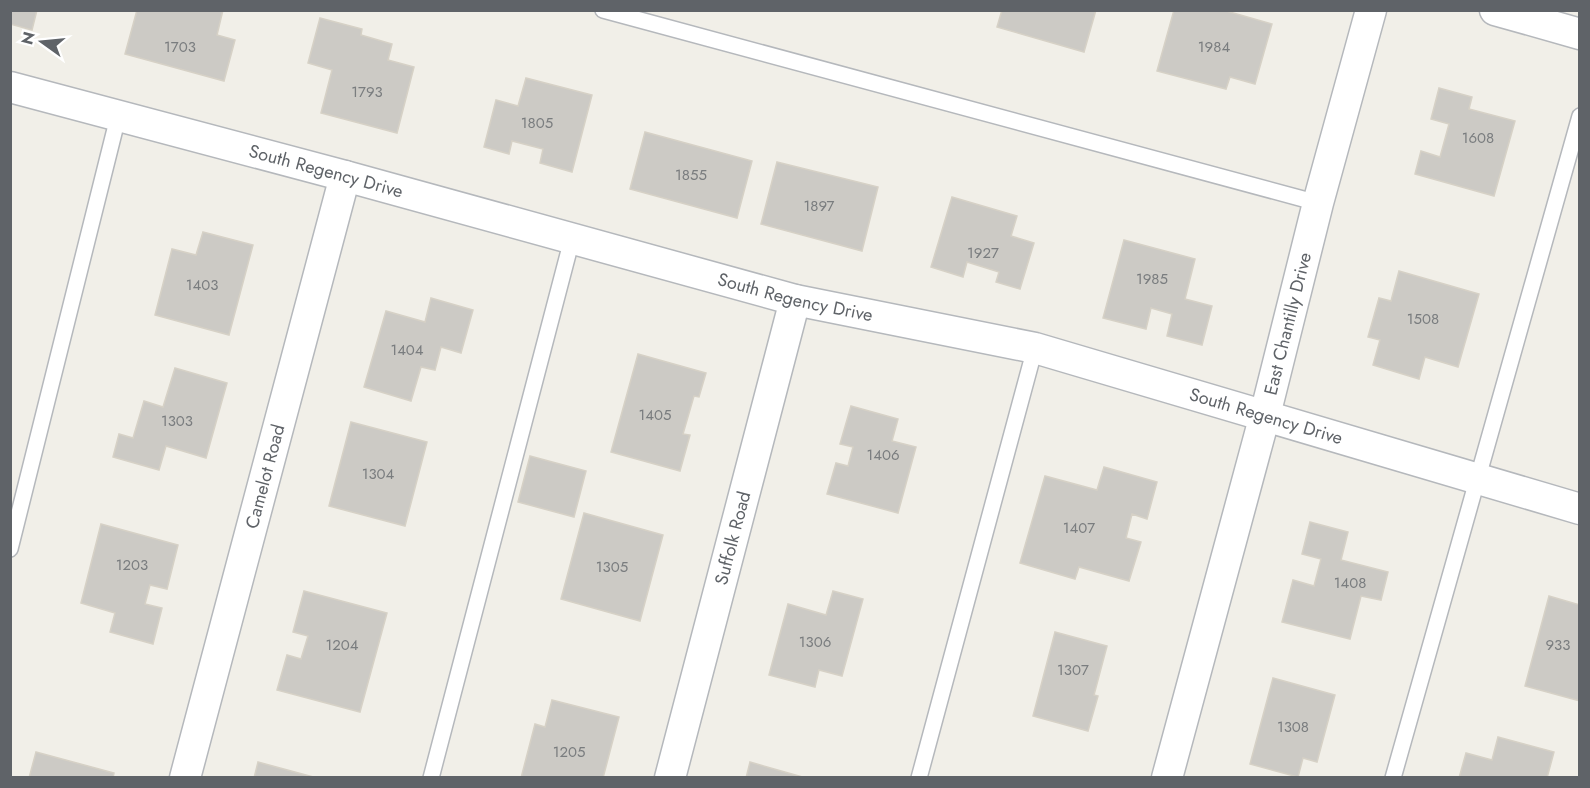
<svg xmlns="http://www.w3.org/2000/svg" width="1590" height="788" font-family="Jost,sans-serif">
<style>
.building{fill:#cccac5;stroke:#d6d1c6;stroke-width:1.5}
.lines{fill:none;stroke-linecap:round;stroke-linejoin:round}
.service-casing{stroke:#b5b8bc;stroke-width:18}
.minor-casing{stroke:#b5b8bc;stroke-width:33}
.service{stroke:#fff;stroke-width:15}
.minor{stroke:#fff;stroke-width:30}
.labels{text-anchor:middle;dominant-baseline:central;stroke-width:4.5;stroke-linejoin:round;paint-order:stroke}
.number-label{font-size:15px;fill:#7a7d7f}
.street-label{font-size:18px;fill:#5f6368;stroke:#fff}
</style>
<rect width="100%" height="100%" fill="#f1efe8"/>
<path class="building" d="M10,10H37L32,30L10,24Z
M137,10H223L217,35L235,40L224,81L125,54Z
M1002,10H1096L1084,52L997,27Z
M1174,10H1223L1272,24L1255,84L1230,77L1226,89L1157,71Z
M320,18L362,29L361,35L392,44L388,60L414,67L397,133L321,113L332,70L308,63Z
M526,78L592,95L572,172L540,163L543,149L512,141L509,154L484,147L496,100L518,106Z
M1439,88L1472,97L1469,109L1515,121L1494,196L1415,174L1421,151L1440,157L1449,124L1431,119Z
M645,132L752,161L737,218L630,189Z
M777,162L878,187L862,251L761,224Z
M952,197L1017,216L1011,236L1034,243L1020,289L996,282L999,272L967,262L963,277L931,267Z
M203,232L253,245L229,335L155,315L172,249L196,255Z
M1124,240L1195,259L1185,299L1212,306L1202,345L1167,336L1172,314L1151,308L1146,329L1103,318Z
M1399,271L1479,294L1458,367L1425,357L1419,379L1373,365L1380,340L1368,337L1379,298L1391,301Z
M431,298L473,310L461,353L441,347L435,370L421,367L411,401L364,387L386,311L425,322Z
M638,354L706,373L699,397L694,396L683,434L690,435L680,471L611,452Z
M175,368L227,383L206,458L166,446L159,470L113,457L119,434L133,438L144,401L163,407Z
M851,406L898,419L892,441L916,447L898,513L827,494L836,463L848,466L853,447L840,444Z
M351,422L427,442L405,526L329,506Z
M530,456L586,471L574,517L518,502Z
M1104,467L1157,482L1147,519L1132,514L1126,538L1141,542L1129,581L1079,567L1075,579L1020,563L1045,476L1097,490Z
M584,513L663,535L640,621L561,599Z
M1310,522L1348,532L1341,560L1388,572L1381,600L1361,596L1350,639L1282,622L1293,580L1314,586L1321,559L1302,554Z
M101,524L178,545L167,589L150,585L145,604L162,608L153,644L110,632L115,613L81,603Z
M304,591L387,613L360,712L277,690L287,655L301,659L308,636L293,632Z
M833,591L863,599L842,676L819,670L815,687L769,675L788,604L826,615Z
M1549,596L1580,605V701L1525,686Z
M1055,632L1107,646L1094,695L1098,696L1088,731L1033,716Z
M1273,678L1335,695L1317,762L1303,758L1298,777L1250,764Z
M552,700L619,717L603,778H521L535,724L545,727Z
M1498,737L1554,752L1547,778H1459L1466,753L1492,760Z
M36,752L114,773L113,778H29Z
M258,762L317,778H254Z
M750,762L806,778H746Z"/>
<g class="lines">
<g class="service-casing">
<path id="service" d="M603,10L1318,203
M10,549L118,117
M431,778L572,239
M919,778L1035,348
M1393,778L1580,116"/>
</g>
<g class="minor-casing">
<g id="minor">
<path d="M1495,10L1580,34"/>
<path id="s1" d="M10,87L345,176L795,300L1035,348L1580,509"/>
<path id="s2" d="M185,778L345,176"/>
<path id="s3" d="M670,778L795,300"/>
<path id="s4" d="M1167,778L1265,415L1318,203L1371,10"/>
</g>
</g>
<use href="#service" class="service"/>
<use href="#minor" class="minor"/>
</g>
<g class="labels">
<g class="number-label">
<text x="180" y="47">1703</text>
<text x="1214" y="47">1984</text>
<text x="367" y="92">1793</text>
<text x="537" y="123">1805</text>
<text x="1478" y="138">1608</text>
<text x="691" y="175">1855</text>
<text x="819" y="206">1897</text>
<text x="983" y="253">1927</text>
<text x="1152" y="279">1985</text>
<text x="202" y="285">1403</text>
<text x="1423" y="319">1508</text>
<text x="407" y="350">1404</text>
<text x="655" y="415">1405</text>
<text x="177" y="421">1303</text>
<text x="883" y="455">1406</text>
<text x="378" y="474">1304</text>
<text x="1079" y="528">1407</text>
<text x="132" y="565">1203</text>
<text x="612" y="567">1305</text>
<text x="1350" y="583">1408</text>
<text x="815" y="642">1306</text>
<text x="342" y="645">1204</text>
<text x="1558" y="645">933</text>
<text x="1073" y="670">1307</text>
<text x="1293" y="727">1308</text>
<text x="569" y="752">1205</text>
</g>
<g class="street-label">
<text stroke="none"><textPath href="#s1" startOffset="327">South Regency Drive</textPath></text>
<text stroke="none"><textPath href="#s1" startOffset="813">South Regency Drive</textPath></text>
<text stroke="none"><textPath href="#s4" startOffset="470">East Chantilly Drive</textPath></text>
<text stroke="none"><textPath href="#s1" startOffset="1299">South Regency Drive</textPath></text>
<text stroke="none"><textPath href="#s2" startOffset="312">Camelot Road</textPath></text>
<text stroke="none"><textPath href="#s3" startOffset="248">Suffolk Road</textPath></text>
</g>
</g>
<rect width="1590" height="788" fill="none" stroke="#5f6368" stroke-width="24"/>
<g transform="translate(42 42) rotate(285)" stroke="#ffffff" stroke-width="4.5" paint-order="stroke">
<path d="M0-4.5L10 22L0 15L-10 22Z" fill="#5f6368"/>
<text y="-9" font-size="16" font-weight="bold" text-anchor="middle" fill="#5f6368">N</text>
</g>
</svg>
